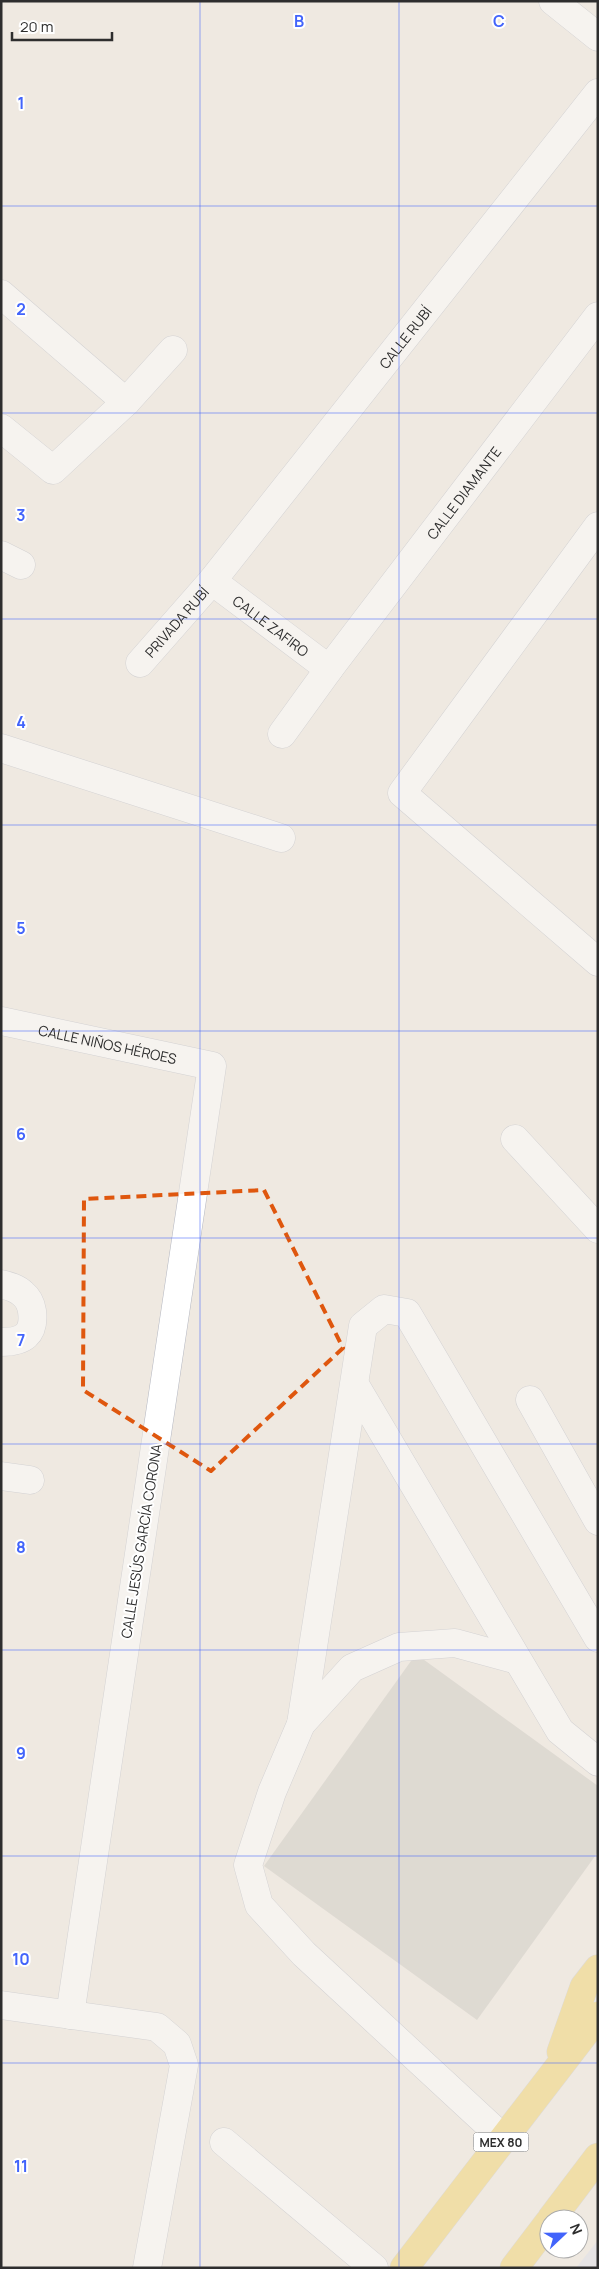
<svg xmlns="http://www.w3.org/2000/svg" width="599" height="2269" font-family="Manrope,sans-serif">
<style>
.airport{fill:#dcdee8}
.building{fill:#cbc7bf}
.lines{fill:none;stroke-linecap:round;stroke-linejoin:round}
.minor-casing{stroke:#b4b7c1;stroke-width:29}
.major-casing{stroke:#c9c9c9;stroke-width:29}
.minor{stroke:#fff;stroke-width:28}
.major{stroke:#f2d163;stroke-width:28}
.marked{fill:none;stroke:#df570e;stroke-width:4;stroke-dasharray:10 6;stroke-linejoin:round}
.grid{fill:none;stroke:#4264fb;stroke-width:1;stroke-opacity:0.55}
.labels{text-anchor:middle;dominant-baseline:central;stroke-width:4;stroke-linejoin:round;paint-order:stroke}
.shield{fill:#fff;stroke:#6d6d6d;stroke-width:1}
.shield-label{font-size:12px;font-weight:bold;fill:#2e2e2e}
.street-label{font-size:14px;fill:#2e2e2e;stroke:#fff}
.grid-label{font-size:16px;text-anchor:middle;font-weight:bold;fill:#4264fb;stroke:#fff;stroke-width:4;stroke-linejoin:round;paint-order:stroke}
</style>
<rect width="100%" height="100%" fill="#efe9e1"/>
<path class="airport" d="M598,2240V2268H576Z"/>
<path class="building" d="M416,1654L598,1786V1852L477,2020L264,1866Z"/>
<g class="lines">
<g class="minor-casing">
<g id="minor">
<path d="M553,1L598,37"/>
<path d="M1,294L126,402"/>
<path d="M1,428L53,470L126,402L173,350"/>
<path d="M598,526L402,793L598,962"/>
<path d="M1,555L21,565"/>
<path id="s1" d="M212,581L329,669"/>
<path id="s2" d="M140,663L212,581L598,93"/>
<path id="s3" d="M282,734L329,669L598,316"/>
<path d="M1,748L281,838"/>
<path id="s4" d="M1,1021L212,1066L70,2015"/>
<path d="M515,1139L598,1229"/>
<path d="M1,1284C9,1286 17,1288 23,1294C28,1298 31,1305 32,1311C35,1335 23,1342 1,1342"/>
<path d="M355,1385L560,1731L598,1762"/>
<path d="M530,1400L598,1521"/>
<path d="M1,1476L30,1480"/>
<path d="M301,1724L352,1668L399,1647L455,1643L517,1660"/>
<path d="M1,2005L157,2027L177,2044L184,2065L147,2268"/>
<path d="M504,2139L304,1954L259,1905L248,1865L272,1792L301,1724L363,1326L384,1309L407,1313L598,1638"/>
<path d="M224,2142L374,2268"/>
</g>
</g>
<g class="major-casing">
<path id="major" d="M561,2052L584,1987L598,1969
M551,2219L598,2157
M404,2268L598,2016
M514,2268L549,2222"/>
</g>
<use href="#minor" class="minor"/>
<use href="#major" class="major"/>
</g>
<path d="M0 0H599V2269H0ZM264,1190L343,1348L211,1471L83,1390L84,1199Z" fill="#efe9e1" fill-opacity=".55" fill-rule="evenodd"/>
<path class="marked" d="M264,1190L343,1348L211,1471L83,1390L84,1199Z"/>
<path class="grid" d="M200,1V2268M399,1V2268M1,206H598M1,413H598M1,619H598M1,825H598M1,1031H598M1,1238H598M1,1444H598M1,1650H598M1,1856H598M1,2063H598"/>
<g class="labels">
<rect class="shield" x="473.5" y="2132.5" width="55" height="19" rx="4"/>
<g class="shield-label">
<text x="501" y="2142">MEX 80</text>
</g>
<g class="street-label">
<text stroke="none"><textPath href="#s2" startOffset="420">CALLE RUBÍ</textPath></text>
<text stroke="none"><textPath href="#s3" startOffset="302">CALLE DIAMANTE</textPath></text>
<text stroke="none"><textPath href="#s2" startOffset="55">PRIVADA RUBÍ</textPath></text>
<text stroke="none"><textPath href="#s1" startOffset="74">CALLE ZAFIRO</textPath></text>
<text stroke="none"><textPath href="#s4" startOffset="109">CALLE NIÑOS HÉROES</textPath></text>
<text transform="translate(141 1541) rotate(-81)">CALLE JESÚS GARCÍA CORONA</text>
</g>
</g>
<g class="grid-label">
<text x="299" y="27">B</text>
<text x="499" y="27">C</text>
<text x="21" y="109">1</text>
<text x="21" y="315">2</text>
<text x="21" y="521">3</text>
<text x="21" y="728">4</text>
<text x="21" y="934">5</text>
<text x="21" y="1140">6</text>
<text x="21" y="1346">7</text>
<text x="21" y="1553">8</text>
<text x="21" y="1759">9</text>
<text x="21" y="1965">10</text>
<text x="21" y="2172">11</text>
</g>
<rect width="599" height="2269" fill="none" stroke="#2e2e2e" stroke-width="5"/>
<g transform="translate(564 2234) rotate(68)"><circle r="24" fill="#ffffff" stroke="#ababab"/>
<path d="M0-4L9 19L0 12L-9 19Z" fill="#4264fb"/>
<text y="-8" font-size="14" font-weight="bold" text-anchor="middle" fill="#2e2e2e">N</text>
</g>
<path d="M12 32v8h100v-8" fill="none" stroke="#2e2e2e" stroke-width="2.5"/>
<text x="20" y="32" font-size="15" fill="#2e2e2e" stroke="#ffffff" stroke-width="4" paint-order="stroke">20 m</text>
</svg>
